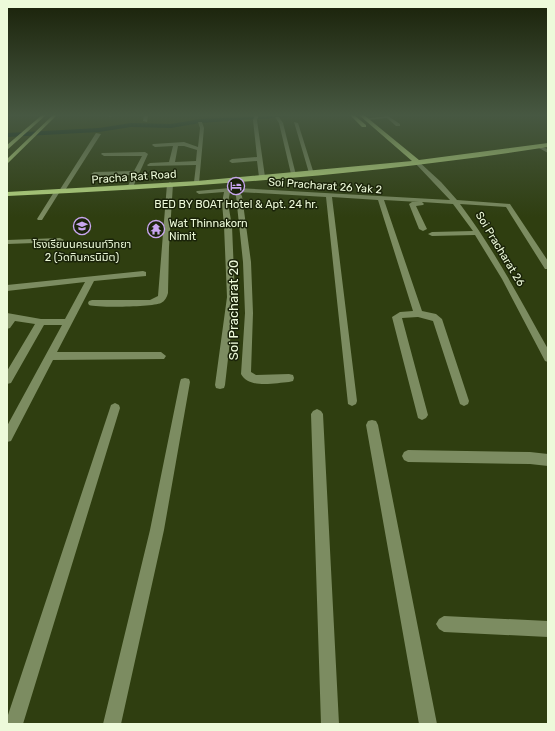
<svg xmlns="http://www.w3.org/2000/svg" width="555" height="731" font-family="Rubik,'Noto Sans Thai',sans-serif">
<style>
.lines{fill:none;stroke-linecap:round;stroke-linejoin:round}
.canal{fill:#05211e;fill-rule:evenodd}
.minor{fill:#7c8c61;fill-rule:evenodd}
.major{fill:#bee085;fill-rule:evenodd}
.labels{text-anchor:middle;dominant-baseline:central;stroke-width:3;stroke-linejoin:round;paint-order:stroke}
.far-street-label{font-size:11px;fill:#edfada;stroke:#1a2309}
.far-poi-label{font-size:11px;fill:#edfada;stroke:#1a2309}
.street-label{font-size:13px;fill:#edfada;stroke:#1a2309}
</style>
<rect width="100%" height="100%" fill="#2f3e10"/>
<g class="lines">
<path class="canal" d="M287,115H314L200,123L171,128L131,127L99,132L7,137V133L99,128L131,123L171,124L200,119Z"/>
<path class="minor" d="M109,115H113V116L109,117Z
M144,115H148L147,122L143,121Z
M255,115H259L257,120L265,177L262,179L259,177L257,161L232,163L229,161L232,159L257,157L253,120Z
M388,116L400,124V126H396L387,118L366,120L364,119Z
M275,117H279L283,123L296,175L291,174L279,123Z
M198,122H202L204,128L199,183L194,182L196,165L148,166L147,165L150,163L169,162L173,146L155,147L152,145L153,144L184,142L198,147L200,128ZM178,146H184L197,150L196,161L175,162Z
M294,122L298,123L314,174L309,173Z
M96,133L101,134L64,192L59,193L42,220H38L37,219L54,192L59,191Z
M539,146L548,149V153L539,148Z
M145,152L148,154L132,189L127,188L133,175L94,176L91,174L94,172L134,171L142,156H104L101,154L102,153Z
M417,160L441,182L457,200L510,204L548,261V269H545L506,207L460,204C494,249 520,299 548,349V362L545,361L502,279L475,235L432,236L428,234L432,232L473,231L453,204L422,202L424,204L423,205L416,206L427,229L423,231L419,229L409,204L412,202H419L384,200L422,311L436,314L442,319L469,401L468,404L464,406L460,404L459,401L433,321L418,317L402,318L428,415L426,418L422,420L418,418L392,317L400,312L413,311L378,200L332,197L357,401L356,404L352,406L348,404L326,197L239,192L242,196L251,262L253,313L251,372L256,375L289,374L293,375L294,378L293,381L289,382C275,383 249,389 241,374L245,313L243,262L236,196L233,192H230L228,203L232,226L235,297L225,385L224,388L220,389L216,388L215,385L227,297L224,226L222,203L224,192L199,194L196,192L197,191L230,188L233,186L236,188L450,200L415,163V161Z
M170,182L173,184L169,247L168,293C167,297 165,301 161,303C153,307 98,308 89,305L88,303L89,301L92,300H150L158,296L167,184Z
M60,238L64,240L63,242L7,244V240Z
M143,271L146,272V276L94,281L57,352H161L166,356L164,359L53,360L11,441L7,442V426L62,325H44L11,383L7,384V371L35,324L15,321L10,328L7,329V313L41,319H65L85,282L7,291V285Z
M185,378L189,379L190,382L164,530L121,724H103L150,530L180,382L181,379Z
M115,403L119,405L120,408L23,724H7V718L110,408L111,405Z
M317,409L321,411L323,414L339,724H321L311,414L313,411Z
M372,420L376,421L378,425L437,724H419L366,425L368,421Z
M408,450L530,452L548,454V466L530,464L408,462L404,460L402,456L404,452Z
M444,616L548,621V637L444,632L439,629L436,624L439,619Z"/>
<path class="major" d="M42,115H46L7,150V145Z
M53,115H57L7,164V159Z
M350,115H354L366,125V127H362Z
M359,115H364L419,160L548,143V147C369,175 187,188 7,196V192L197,181L412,161Z"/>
</g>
<linearGradient id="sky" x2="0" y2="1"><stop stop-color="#1a2209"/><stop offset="0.53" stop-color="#475842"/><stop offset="1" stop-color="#475842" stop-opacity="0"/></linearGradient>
<rect width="555" height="217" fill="url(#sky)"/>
<defs>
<g id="hotel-ring" transform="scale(0.9)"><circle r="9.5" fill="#1a2309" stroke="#c8a6ef" stroke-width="1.5"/><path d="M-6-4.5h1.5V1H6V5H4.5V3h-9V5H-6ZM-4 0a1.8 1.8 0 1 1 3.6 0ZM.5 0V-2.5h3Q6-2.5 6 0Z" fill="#c8a6ef"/></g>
<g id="school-ring" transform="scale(0.9)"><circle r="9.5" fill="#1a2309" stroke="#c8a6ef" stroke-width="1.5"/><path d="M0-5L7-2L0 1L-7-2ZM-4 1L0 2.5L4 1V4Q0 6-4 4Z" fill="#c8a6ef"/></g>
<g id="temple-ring" transform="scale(0.9)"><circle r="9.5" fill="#1a2309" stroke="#c8a6ef" stroke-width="1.5"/><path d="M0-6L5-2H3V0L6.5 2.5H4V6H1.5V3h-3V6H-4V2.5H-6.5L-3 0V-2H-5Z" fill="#c8a6ef"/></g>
</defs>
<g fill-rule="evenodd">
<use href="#hotel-ring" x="236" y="186"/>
<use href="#school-ring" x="82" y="226"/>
<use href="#temple-ring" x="156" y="229"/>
</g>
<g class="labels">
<g class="far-street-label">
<text transform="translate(134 177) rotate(-4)">Pracha Rat Road</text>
<text transform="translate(325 186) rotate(4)">Soi Pracharat 26 Yak 2</text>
<text transform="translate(500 249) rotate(59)">Soi Pracharat 26</text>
</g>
<g class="far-poi-label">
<text x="236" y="204">BED BY BOAT Hotel &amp; Apt. 24 hr.</text>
<text x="169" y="223" text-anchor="start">Wat Thinnakorn<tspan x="169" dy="13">Nimit</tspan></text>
<text x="82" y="244">โรงเรียนนครนนท์วิทยา<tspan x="82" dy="13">2 (วัดทินกรนิมิต)</tspan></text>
</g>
<g class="street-label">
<text transform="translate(233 310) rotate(-90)">Soi Pracharat 20</text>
</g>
</g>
<rect width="555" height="731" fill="none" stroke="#edfada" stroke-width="16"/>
</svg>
